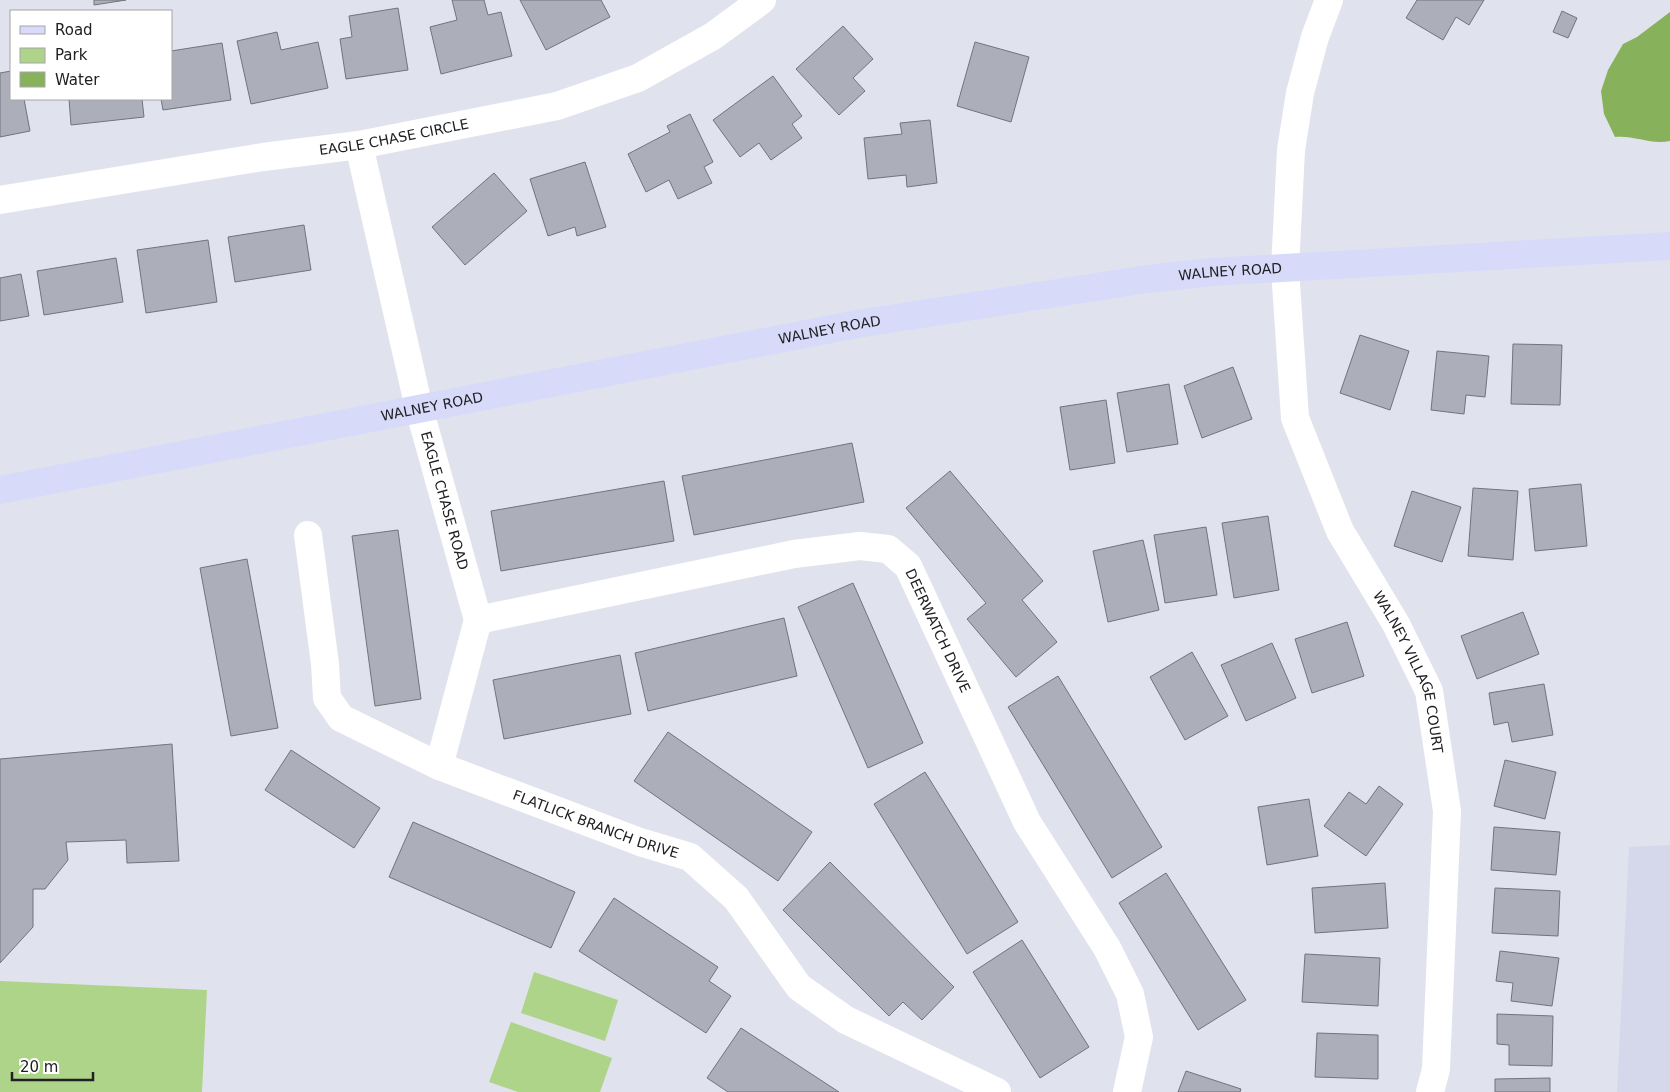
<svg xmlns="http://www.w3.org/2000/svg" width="1670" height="1092" font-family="'DejaVu Sans',sans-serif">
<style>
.built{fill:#d4d8ea}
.green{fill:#aed489}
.water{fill:#88b15c}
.building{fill:#acafb9;stroke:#71737d}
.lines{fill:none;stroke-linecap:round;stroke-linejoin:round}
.minor{stroke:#fff;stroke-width:28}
.secondary{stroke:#d7dbf9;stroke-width:28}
.labels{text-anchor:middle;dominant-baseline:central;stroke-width:4.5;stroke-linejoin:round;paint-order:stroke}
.street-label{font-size:14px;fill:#202124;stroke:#fff}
</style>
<rect width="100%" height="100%" fill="#e0e3ed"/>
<path class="built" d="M1670,845V1092H1617L1629,847Z"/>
<path class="green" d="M534,972L618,1000L605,1041L521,1013Z
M0,981L207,990L202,1092H0Z
M511,1022L612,1058L600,1092H518L489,1082Z"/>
<path class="water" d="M1670,12V141C1651,145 1634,135 1615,137L1604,114L1601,91L1608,70L1623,44L1637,37Z"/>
<path class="building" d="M94,0H126L94,5Z
M452,0H484L488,15L501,12L512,56L441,74L430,27L457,20Z
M520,0H601L610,17L546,50Z
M1417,0H1484L1469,25L1456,17L1443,40L1406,18Z
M398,8L408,70L346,79L340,39L352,37L349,16Z
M1562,11L1577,18L1568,38L1553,32Z
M843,26L873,59L853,78L865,91L839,115L796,69Z
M277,32L281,50L318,42L328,88L251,104L237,41Z
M975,42L1029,57L1011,122L957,106Z
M222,43L231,100L163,110L161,99H171V51Z
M11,71V99H24L30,131L0,137V73Z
M773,76L802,116L792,124L802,138L771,160L759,143L740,157L713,120Z
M69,99H142L144,117L71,125Z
M690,114L713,162L704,167L712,183L678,199L669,180L646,192L628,154L670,132L667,126Z
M930,120L937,183L907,187L906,175L868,179L864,138L902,134L900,123Z
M585,162L606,227L577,236L575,227L548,236L530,179Z
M494,173L527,211L465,265L432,227Z
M304,225L311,270L235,282L228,237Z
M208,240L217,302L146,313L137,250Z
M116,258L123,302L44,315L37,271Z
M21,274L29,316L0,321V278Z
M1360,335L1409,351L1390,410L1340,393Z
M1513,344L1562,345L1560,405L1511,404Z
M1437,351L1489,356L1485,397L1466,395L1464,414L1431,410Z
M1233,367L1252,419L1202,438L1184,386Z
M1169,384L1178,444L1127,452L1117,393Z
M1106,400L1115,463L1070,470L1060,407Z
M852,443L864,502L694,535L682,476Z
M950,471L1043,581L1022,600L1057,642L1016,677L967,619L986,603L906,508Z
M664,481L674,541L501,571L491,511Z
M1581,484L1587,546L1535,551L1529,489Z
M1473,488L1518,491L1513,560L1468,556Z
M1412,491L1461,507L1442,562L1394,546Z
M1268,516L1279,590L1234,598L1222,523Z
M1206,527L1217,595L1165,603L1154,535Z
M398,530L421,699L375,706L352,536Z
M1143,540L1159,610L1108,622L1093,551Z
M247,559L278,728L231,736L200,568Z
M853,583L923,743L868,768L798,607Z
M1523,612L1539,654L1477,679L1461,636Z
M784,618L797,676L648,711L635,653Z
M1347,622L1364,676L1312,693L1295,639Z
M1272,643L1296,698L1246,721L1221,665Z
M1192,652L1228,716L1185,740L1150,677Z
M620,655L631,714L504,739L493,680Z
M1058,676L1162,847L1112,878L1008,707Z
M1544,684L1553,735L1512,742L1508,722L1494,725L1489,693Z
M668,732L812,832L778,881L634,781Z
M172,744L179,861L127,863L126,840L66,842L68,860L45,889H33V927L0,963V759Z
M291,750L380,808L354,848L265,790Z
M1505,760L1556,772L1545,819L1494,806Z
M925,772L1018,922L967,954L874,804Z
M1379,786L1403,804L1366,856L1324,826L1349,792L1366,804Z
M1309,799L1318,856L1267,865L1258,807Z
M413,822L575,892L551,948L389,877Z
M1494,827L1560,832L1556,875L1491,870Z
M830,862L954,987L922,1020L903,1002L889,1016L783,910Z
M1166,873L1246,1000L1198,1030L1119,903Z
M1385,883L1388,928L1315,933L1312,888Z
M1495,888L1560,891L1558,936L1492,933Z
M614,898L718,967L709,981L731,996L706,1033L579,951Z
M1022,940L1089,1047L1040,1078L973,972Z
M1500,951L1559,958L1552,1006L1511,1001L1513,983L1496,981Z
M1305,954L1380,958L1378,1006L1302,1002Z
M1497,1014L1553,1016L1552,1066L1509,1065V1045L1497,1044Z
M741,1028L839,1092H728L707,1078Z
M1317,1033L1378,1035V1079L1315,1077Z
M1186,1071L1241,1089L1240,1092H1178Z
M1550,1078V1092H1495V1079Z"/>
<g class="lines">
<g class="minor">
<path id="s1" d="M1329,0L1315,37L1300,93L1291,150L1285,269L1295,418L1340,531L1396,624L1429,691L1447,811L1436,1069L1430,1092"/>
<path id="s2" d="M359,145L419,408L478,620L439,766"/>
<path id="s3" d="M0,200L263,157L359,145L557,106L638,78L713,36L762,0"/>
<path id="s4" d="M308,535L325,664L327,698L341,718L439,766L640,842L690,857L736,898L799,987L846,1020L997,1092"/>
<path id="s5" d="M478,620L794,554L860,546L888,549L908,566L1027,822L1107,948L1130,994L1139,1037L1127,1092"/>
</g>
<path class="secondary" id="s6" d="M0,490L857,324L1148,279L1211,272L1670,246"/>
</g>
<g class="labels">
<g class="street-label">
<text stroke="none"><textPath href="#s3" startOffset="399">EAGLE CHASE CIRCLE</textPath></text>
<text stroke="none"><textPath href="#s6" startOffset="1250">WALNEY ROAD</textPath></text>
<text stroke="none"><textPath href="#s6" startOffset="845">WALNEY ROAD</textPath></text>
<text stroke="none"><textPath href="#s6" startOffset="440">WALNEY ROAD</textPath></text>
<text stroke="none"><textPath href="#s2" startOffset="366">EAGLE CHASE ROAD</textPath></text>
<text stroke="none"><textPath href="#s5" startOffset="515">DEERWATCH DRIVE</textPath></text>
<text stroke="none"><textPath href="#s1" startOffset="704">WALNEY VILLAGE COURT</textPath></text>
<text stroke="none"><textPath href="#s4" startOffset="465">FLATLICK BRANCH DRIVE</textPath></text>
</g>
</g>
<rect x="10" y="10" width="162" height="90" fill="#ffffff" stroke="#a6a6a7"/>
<rect x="20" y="26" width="25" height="8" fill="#d7dbf9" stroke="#a6a6a7"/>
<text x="55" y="35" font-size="15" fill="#202124">Road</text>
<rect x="20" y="48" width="25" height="15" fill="#aed489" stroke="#a6a6a7"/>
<text x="55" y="60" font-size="15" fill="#202124">Park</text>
<rect x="20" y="72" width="25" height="15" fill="#88b15c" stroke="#a6a6a7"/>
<text x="55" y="85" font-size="15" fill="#202124">Water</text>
<path d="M12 1072v8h81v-8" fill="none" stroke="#202124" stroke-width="2.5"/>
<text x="20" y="1072" font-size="15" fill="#202124" stroke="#ffffff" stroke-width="4" paint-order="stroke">20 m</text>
</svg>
